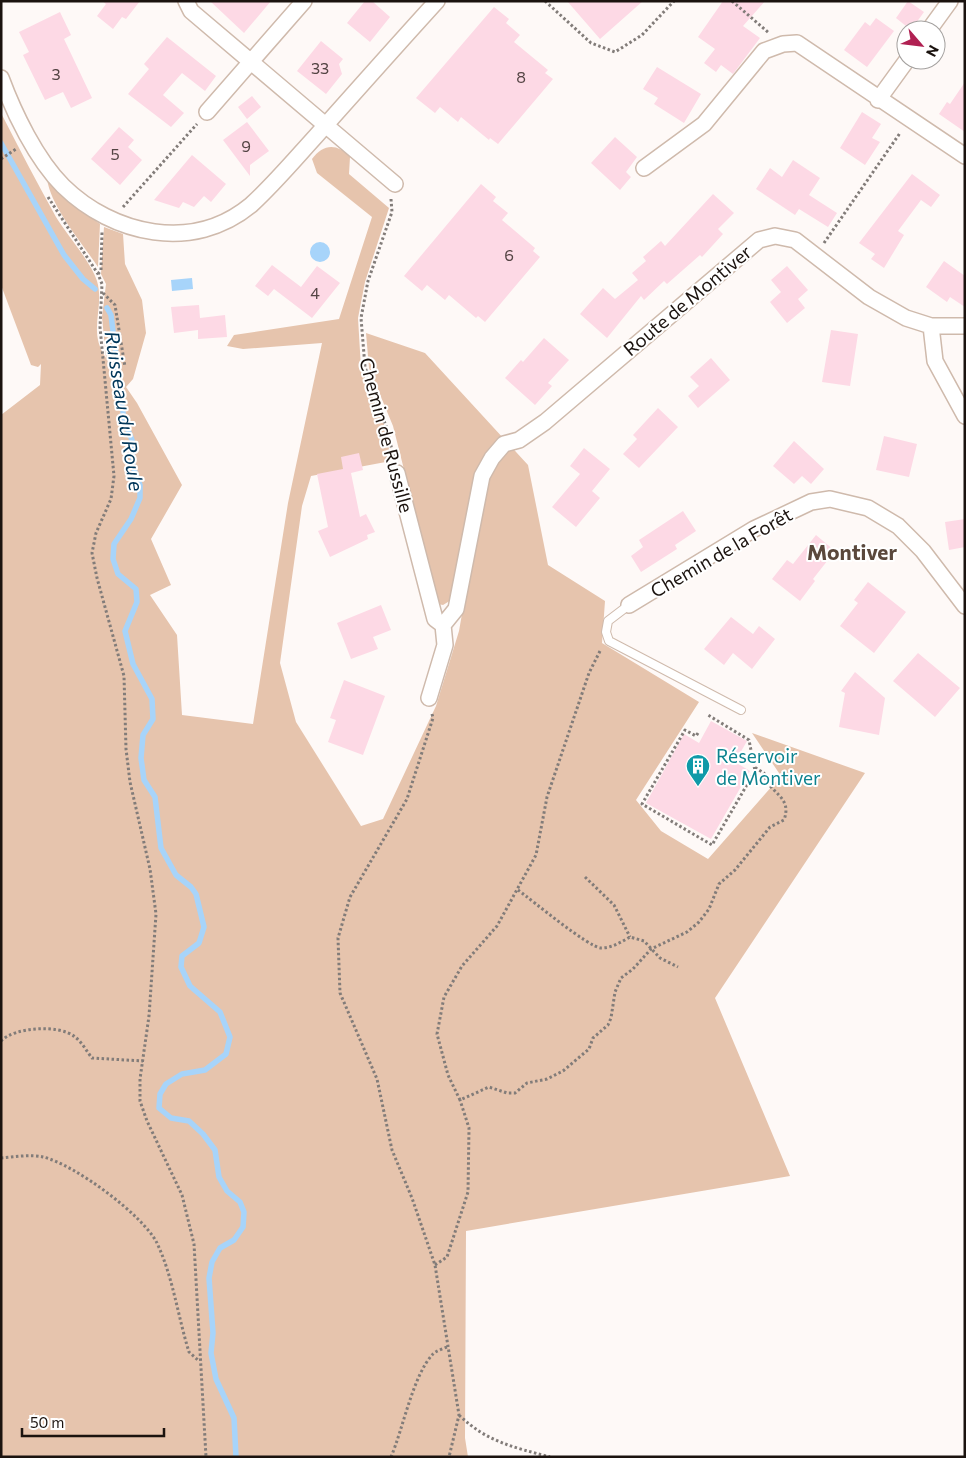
<svg xmlns="http://www.w3.org/2000/svg" width="966" height="1458" font-family="Commissioner,sans-serif">
<style>
.green{fill:#e6c4ad}
.water{fill:#a7d4fa}
.lines{fill:none;stroke-linecap:round;stroke-linejoin:round}
.stream{stroke:#a7d4fa;stroke-width:5.5}
.building{fill:#fdd9e5}
.service-casing{stroke:#cfbaac;stroke-width:10}
.minor-casing{stroke:#cfbaac;stroke-width:18}
.path{stroke:#827c79;stroke-width:3;stroke-dasharray:2.5 2.5;stroke-linecap:butt}
.service{stroke:#fff;stroke-width:8}
.minor{stroke:#fff;stroke-width:15}
.labels{text-anchor:middle;dominant-baseline:central;stroke-width:4;stroke-linejoin:round;paint-order:stroke}
.number-label{font-size:16px;fill:#544444}
.street-label{font-size:19px;fill:#1b130f;stroke:#fff}
.culture-label{font-size:19px;fill:#0d838f;stroke:#fff;text-anchor:start}
.water-label{font-size:20px;font-style:italic;fill:#003659;stroke:#fff}
.quarter-label{font-size:21px;font-weight:bold;fill:#5a483c;stroke:#fff}
</style>
<rect width="100%" height="100%" fill="#fef9f7"/>
<path class="green" d="M1,113C19,148 37,183 56,217C67,235 91,262 97,281C105,308 87,331 106,358L102,317L106,284L101,274L104,227L123,234L125,264L142,300L146,333L133,379L126,387L137,403L182,485L151,539L171,585L150,595L177,635L182,715L253,724L288,503L322,343L243,349L227,346L234,335L339,319L372,217L317,173L312,159C323,144 337,143 350,157L349,174L389,208L365,282L358,318L361,368L385,427L391,461L311,476L302,506L280,663L296,722L361,826L383,819L436,706L459,631L466,591L443,605L438,604L393,426L369,368L366,333L425,353L528,465L548,565L605,601L602,643L699,702L636,800L661,831L708,859L781,776L752,733L865,773L715,998L790,1176L466,1231L465,1438L468,1457H1V415L40,385L41,364L38,367L31,365L1,285Z
M47,179L64,198L100,224L98,267C82,243 51,207 47,179Z"/>
<path class="water" d="M310 252a10 10 0 1 1 20 0a10 10 0 1 1-20 0Z
M192,278L193,289L172,291L171,280Z"/>
<g class="lines">
<path class="stream" d="M1,143L64,255L83,279L95,289
M107,308L111,315L124,420L132,440L133,467L140,485V498L131,519L114,544L113,559L118,574L136,589L137,602L125,631L133,664L152,699L153,719L143,735L141,758L144,780L155,797L161,848L176,875L191,887L196,894L204,927L199,943L182,956L181,967L190,986L220,1012L230,1037L226,1054L205,1070L182,1074L166,1084L160,1094L159,1108L171,1118L189,1121L203,1134L215,1150L219,1177L227,1191L240,1202L244,1212L243,1227L234,1240L220,1248L212,1262L209,1278L213,1333L211,1353L216,1379L234,1418L236,1457"/>
</g>
<path class="building" d="M102,1H140L126,19L122,17L113,29L97,16L106,4Z
M210,1H271L244,33Z
M365,1H372L390,17L370,42L347,23Z
M567,1H643L600,39Z
M723,1H765L743,26L760,38L733,74L721,65L716,72L704,63L715,49L698,37Z
M908,1L924,12L911,30L896,18Z
M494,7L509,19L506,23L520,35L514,42L548,70L545,73L553,79L498,144L490,138L489,140L461,117L458,122L440,107L435,113L416,98Z
M60,12L71,35L64,39L92,98L71,108L63,92L45,100L23,55L29,52L19,32Z
M876,18L894,31L867,67L844,50L865,22L870,26Z
M167,37L216,76L205,91L182,73L163,95L184,113L171,127L128,94L149,69L144,64Z
M321,41L343,59L339,64L342,74L326,94L297,71Z
M657,67L701,94L684,123L654,104L658,98L643,89Z
M965,82V132L939,114L947,102L950,104Z
M252,96L261,107L247,119L238,107Z
M862,112L881,124L872,138L880,142L865,165L840,148Z
M247,122L269,151L250,165V176L223,140Z
M119,127L134,140L128,147L142,160L120,185L91,159Z
M615,137L637,157L626,172L631,177L620,190L591,163Z
M192,155L226,184L211,202L204,196L194,207L183,202L179,208L154,200Z
M793,160L820,178L809,195L837,213L828,227L799,209L795,215L756,189L770,168L782,177Z
M912,174L940,195L931,207L921,200L898,231L904,235L884,268L871,259L875,254L859,243Z
M481,184L496,197L493,201L508,213L502,220L535,248L533,251L540,257L485,322L478,316L476,318L449,295L445,300L427,285L422,291L404,276Z
M713,194L734,213L718,229L723,234L702,257L700,255L667,284L664,281L644,300L641,296L607,338L580,314L603,288L615,299L638,280L632,273L646,261L643,257L661,241L665,246Z
M944,261L965,276V307L950,297L947,302L926,287Z
M272,265L301,287L317,266L340,283L312,318L274,289L268,296L255,286Z
M787,266L808,290L798,299L805,308L787,323L770,302L781,292L771,280Z
M199,305L200,318L225,315L227,337L198,339V330L174,333L171,307Z
M831,330L858,334L850,386L822,382Z
M544,338L569,360L548,383L552,386L535,405L505,378L521,360L523,362Z
M711,358L730,380L698,408L688,396L699,386L690,377Z
M658,408L678,427L639,468L623,454L637,439L633,435Z
M884,436L917,444L909,477L876,470Z
M794,441L824,469L811,484L802,476L794,484L773,466Z
M584,448L610,469L592,491L600,498L576,527L552,507L580,474L570,466Z
M359,453L363,470L351,473L360,517L366,514L375,532L367,535L368,539L330,557L318,531L328,527L317,474L343,469L341,457Z
M683,511L696,531L675,545L677,549L641,572L631,556L643,547L639,540Z
M965,519V547L949,550L945,522Z
M816,535L835,551L813,579L815,581L800,601L772,579L787,560L793,564Z
M868,582L906,612L874,653L840,626L858,603L854,600Z
M381,605L391,630L373,637L378,649L351,659L337,623Z
M731,617L753,634L759,626L775,639L752,669L733,653L724,665L704,649Z
M918,653L960,688L935,717L893,681Z
M855,672L885,698L879,735L839,727L845,693L841,691Z
M344,680L385,696L363,755L328,742L336,720L330,718Z
M711,721L747,741L735,762L750,771L711,839L646,803L684,734L699,743Z"/>
<g class="lines">
<g class="service-casing">
<path id="service" d="M629,605L608,621L606,632L609,641L741,710"/>
</g>
<g class="minor-casing">
<path id="minor" d="M186,1L191,11L395,184
M929,30L950,1
M1,78C14,113 36,159 63,186C113,235 193,253 251,205C274,184 295,159 316,136C356,91 396,46 437,1
M878,100L907,60
M207,112L304,1
M644,168L704,124L764,51L783,44L797,43L965,156
M931,326L935,361L965,416
M397,473L435,619L443,625
M629,605L754,529L811,502L830,499L868,508L898,526L923,551L965,606
M429,698L445,645L443,625L456,609L482,476L492,458L504,444L519,440L545,422L759,240L775,236L795,240L869,297L906,318L931,326H965"/>
</g>
<path class="path" d="M545,1L591,43L615,52L642,35L674,1
M732,1L769,33
M1,159L16,149
M48,197L98,274L102,284L100,327L114,476L111,499L96,533L92,553L97,578L124,676L126,749L130,782L150,869L156,914L149,1016L140,1079V1101L147,1121L182,1195L194,1244L206,1457
M391,199L392,212L368,281L361,318L365,367L386,426L394,458
M123,207L197,124
M824,243L900,133
M98,274L101,270L102,232
M103,293L115,305L125,367
M600,651L589,673L547,797L536,855L497,926L462,966L444,997L437,1034L448,1075L460,1100L489,1087L507,1093H515L527,1083L547,1079L563,1071L589,1049L593,1038L608,1025L611,1018L615,992L621,978L633,969L651,949L687,932L699,922L709,909L719,884L735,870L770,827L784,820C793,795 768,794 764,773L754,767
M432,714L433,718L407,799L350,897L338,938L340,993L377,1079L392,1150L412,1198L435,1265L459,1415L449,1457
M698,733L696,736L685,730L642,804L712,845L755,771L749,740L708,715
M585,877L614,905L630,937
M518,890C533,901 588,947 601,948C612,948 621,942 630,937L644,941L660,958L678,967
M1,1041C14,1027 60,1024 75,1037C82,1042 87,1052 92,1058L143,1061
M1,1158C14,1157 31,1154 43,1157C74,1164 143,1215 157,1243C173,1277 178,1317 189,1352L199,1361
M435,1265L447,1257L468,1192L469,1128L460,1100
M459,1415C487,1442 513,1447 550,1457
M391,1457C403,1429 413,1375 433,1354C436,1351 442,1349 447,1347"/>
<use href="#service" class="service"/>
<use href="#minor" class="minor"/>
</g>
<defs>
<g id="building-pin" transform="scale(1.25)"><path d="M0 17L-7.5 6A9.5 9.5 0 1 1 7.5 6Z" fill="#0f9aa8" stroke="#fff"/><path d="M-4-6H4V6H1V3H-1V6H-4ZM-2.5-4.3h1.7v1.8h-1.7ZM.8-4.3h1.7v1.8H.8ZM-2.5-1h1.7V.8h-1.7ZM.8-1h1.7V.8H.8Z" fill="#fff"/></g>
</defs>
<g fill-rule="evenodd">
<use href="#building-pin" x="698" y="766"/>
</g>
<g class="labels">
<g class="number-label">
<text x="320" y="67">33</text>
<text x="56" y="73">3</text>
<text x="521" y="76">8</text>
<text x="246" y="145">9</text>
<text x="115" y="153">5</text>
<text x="509" y="254">6</text>
<text x="315" y="292">4</text>
</g>
<g class="street-label">
<text transform="translate(687 300) rotate(-40)">Route de Montiver</text>
<text transform="translate(387 435) rotate(75)">Chemin de Russille</text>
<text transform="translate(721 552) rotate(-30)">Chemin de la Forêt</text>
</g>
<g class="culture-label">
<text x="716" y="755">Réservoir<tspan x="716" dy="22">de Montiver</tspan></text>
</g>
<g class="water-label">
<text transform="translate(125 411) rotate(81)">Ruisseau du Roule</text>
</g>
<g class="quarter-label">
<text x="852" y="551">Montiver</text>
</g>
</g>
<rect width="966" height="1458" fill="none" stroke="#1b130f" stroke-width="5"/>
<g transform="translate(921 45) rotate(118)"><circle r="24" fill="#ffffff" stroke="#a4a19f"/>
<path d="M0-4L9 19L0 12L-9 19Z" fill="#b02052"/>
<text y="-8" font-size="14" font-weight="bold" text-anchor="middle" fill="#1b130f">N</text>
</g>
<path d="M22 1428v8h142v-8" fill="none" stroke="#1b130f" stroke-width="2.5"/>
<text x="30" y="1428" font-size="15" fill="#1b130f" stroke="#ffffff" stroke-width="4" paint-order="stroke">50 m</text>
</svg>
